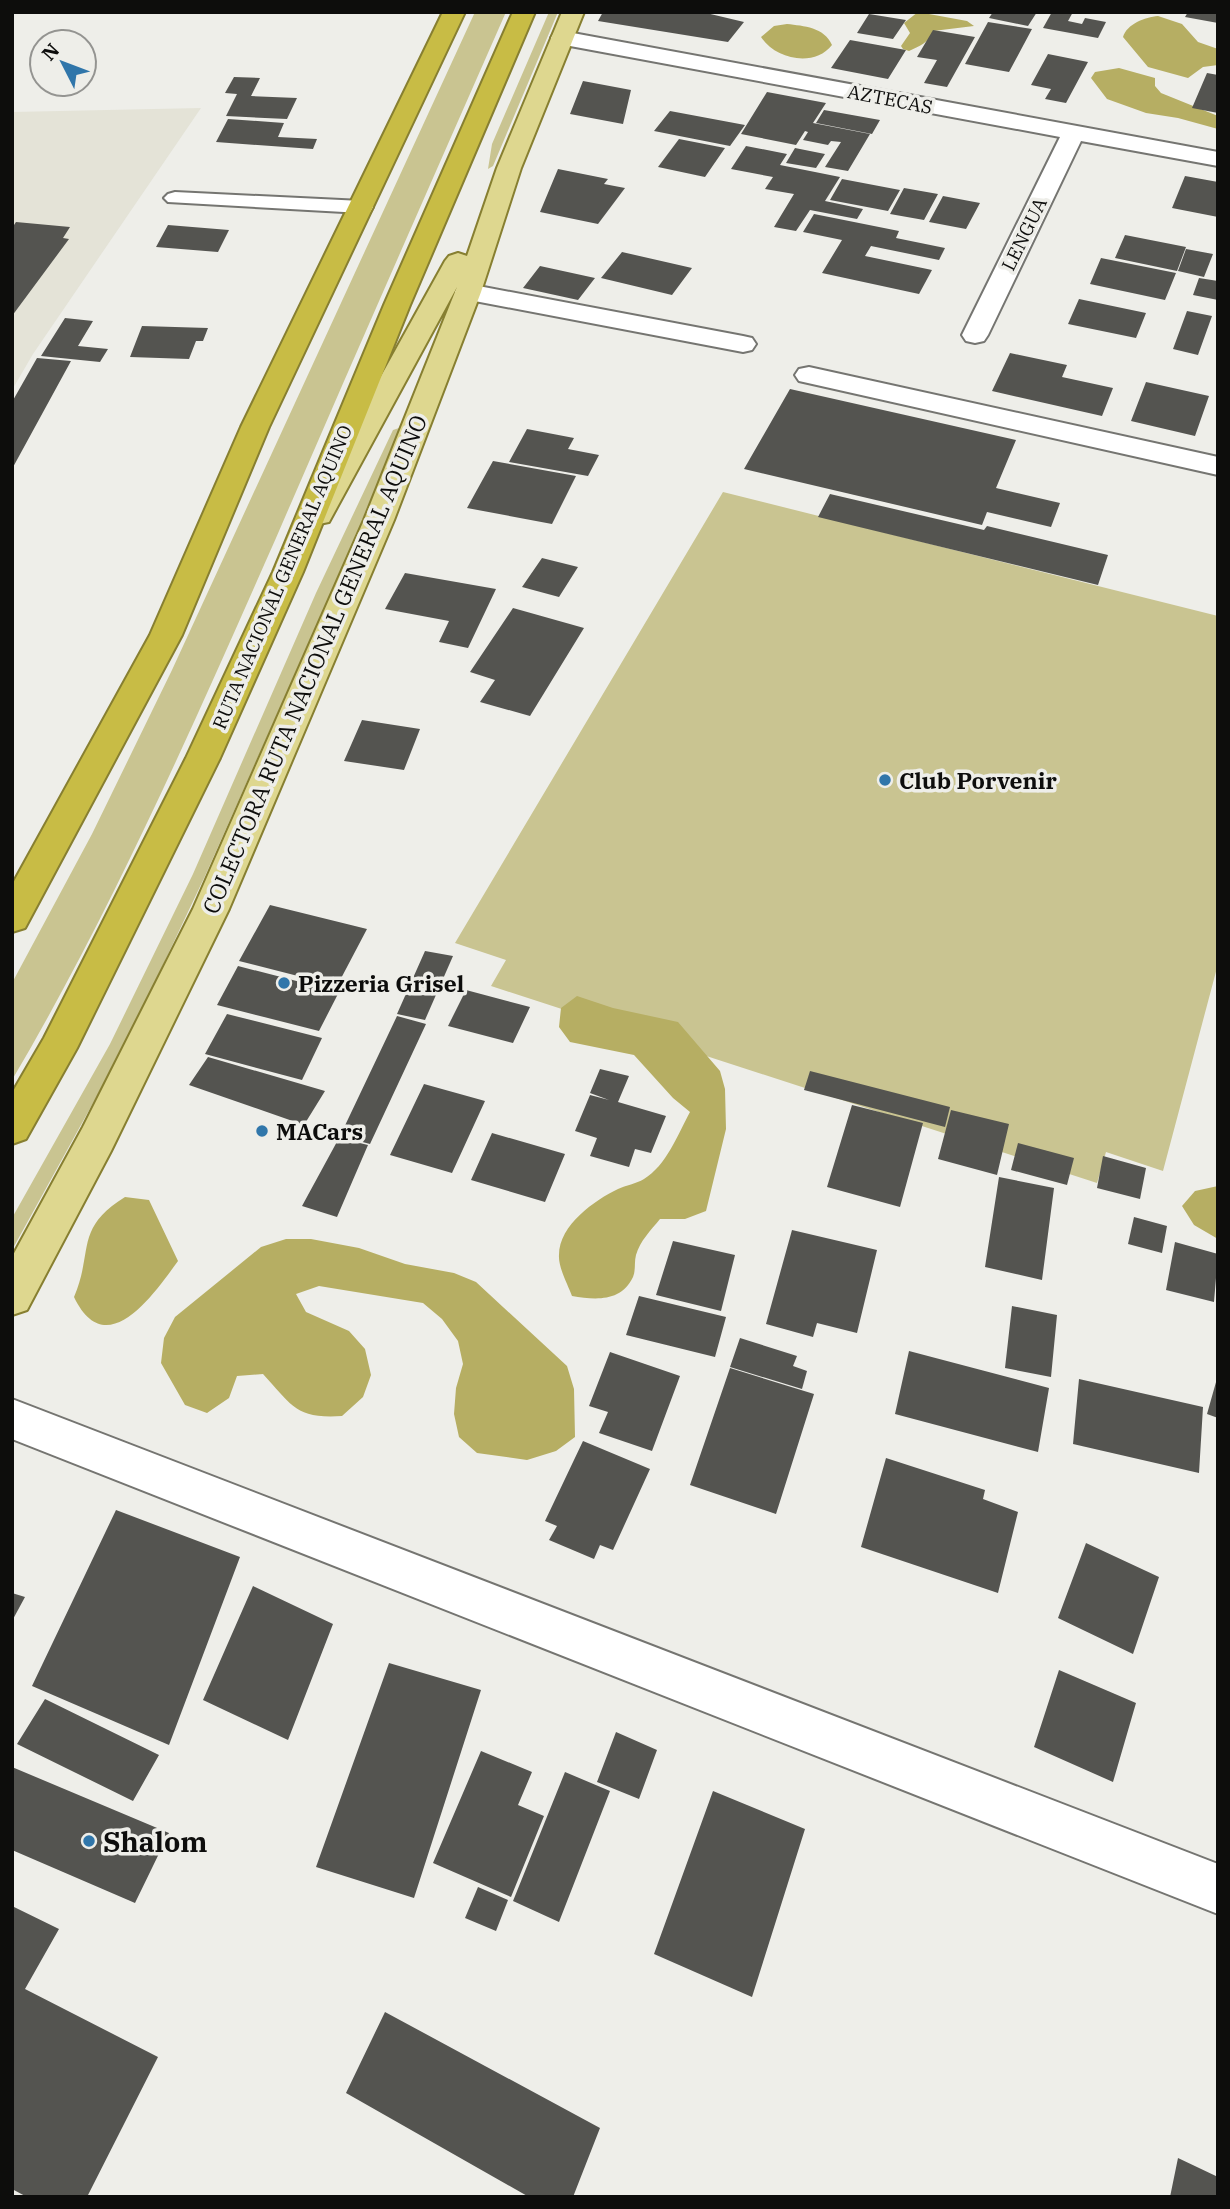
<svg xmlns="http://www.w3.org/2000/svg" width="1230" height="2209" font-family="'IBM Plex Serif',serif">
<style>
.built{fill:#e4e3d7}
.green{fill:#c9c491}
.forest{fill:#b6ae63}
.building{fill:#545450}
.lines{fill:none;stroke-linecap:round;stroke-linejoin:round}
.lane-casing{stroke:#757571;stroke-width:4}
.street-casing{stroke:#757571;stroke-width:4}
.primary-casing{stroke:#877f31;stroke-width:4}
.highway-casing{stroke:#877f31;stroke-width:4}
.lane{fill:#fff;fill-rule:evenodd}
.street{fill:#fff;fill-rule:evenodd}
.primary{fill:#ded78f;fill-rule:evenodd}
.highway{fill:#c8bc45;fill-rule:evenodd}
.poi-dot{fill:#3076aa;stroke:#eeeee9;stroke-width:2.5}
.labels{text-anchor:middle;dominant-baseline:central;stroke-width:7;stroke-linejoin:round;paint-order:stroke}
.far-street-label{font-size:19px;fill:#0d0d0c;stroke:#eeeee9}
.street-label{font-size:23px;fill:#0d0d0c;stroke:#eeeee9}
.poi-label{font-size:23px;font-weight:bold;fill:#0d0d0c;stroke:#eeeee9;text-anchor:start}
.near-poi-label{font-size:28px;font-weight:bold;fill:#0d0d0c;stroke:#eeeee9;text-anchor:start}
</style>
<rect width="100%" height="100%" fill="#eeeee9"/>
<path class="built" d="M201,108L33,354L12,390V112Z"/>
<path class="green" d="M475,12H506C429,187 352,362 276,538C195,721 114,907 12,1080V983L92,834L172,670Z
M549,12H558L493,166L488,169L492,144Z
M399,428L402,429L392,456L205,876L125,1045L12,1250V1218L110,1044L193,874L316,593L393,430Z
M723,492L1218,616V964L1163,1171L1106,1152L1097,1183L491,986L506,960L455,943Z"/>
<path class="forest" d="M918,12L967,21L974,26L933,31C929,43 919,46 909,51L903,49L901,46L910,33L904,23Z
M1158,16L1182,24L1198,42L1218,49V65L1203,67L1188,78L1148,67L1123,37C1127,24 1145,17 1158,16Z
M787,24C804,26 824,27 832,45C814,68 775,59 761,37L774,26Z
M1119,68L1155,78V86L1161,93L1218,116V129L1178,118L1146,113L1107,99L1091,78L1095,72Z
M577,996L613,1008L678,1022L720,1071L725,1089L726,1129L706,1211L685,1219H660C651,1230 640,1241 636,1255C634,1262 636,1270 633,1277C621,1302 596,1300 572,1296C568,1285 558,1267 559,1255C559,1225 595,1200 618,1189C626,1185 636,1184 644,1179C666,1166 678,1134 690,1112L673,1098L634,1055L570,1042L559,1027L561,1008Z
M1218,1186V1239L1194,1225L1182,1206L1195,1191Z
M125,1197L149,1200L178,1261C154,1294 106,1364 74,1297C94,1250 74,1229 125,1197Z
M286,1239H311L359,1248L405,1264L454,1273L476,1282L567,1366L574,1389L575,1437L556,1451L527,1460L477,1453L459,1437L454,1414L456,1388L463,1364L458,1341L442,1319L423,1303L319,1286L296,1294L306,1312L349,1331L365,1349L371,1375L363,1397L342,1416C295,1419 292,1405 263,1374L237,1376L229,1398L207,1413L185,1405L161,1363L164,1338L175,1317L261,1247Z"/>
<path class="building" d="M603,12H702L744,22L728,42L598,21Z
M993,12H1037L1028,26L989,18Z
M1052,12H1073L1068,21L1082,24L1085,18L1106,22L1098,38L1043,28Z
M1188,12H1218V23L1185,17Z
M869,14L906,20L893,39L857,33Z
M988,22L1032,29L1009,72L965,64Z
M933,30L975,37L947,87L924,83L937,60L917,57Z
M850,40L906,50L888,79L831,68Z
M1048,54L1088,62L1066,103L1045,99L1051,89L1031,85Z
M1207,73L1218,75V113L1192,108Z
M234,77L260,78L251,96L297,98L287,119L226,116L237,94L225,93Z
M583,81L631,90L623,124L570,114Z
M767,92L826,103L813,123L870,134L848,171L825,167L841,142L831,141L828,145L803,140L808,132L805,131L796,145L741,134Z
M824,110L880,120L872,134L816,123Z
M670,111L745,125L730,146L654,131Z
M228,119L284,123L278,137L317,139L313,149L216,142Z
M679,139L725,148L705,177L658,167Z
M746,146L787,154L780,165L840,177L825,201L863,209L857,219L810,210L796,231L774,227L794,194L765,189L773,177L731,169Z
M795,148L825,154L816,168L786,163Z
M558,169L608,179L604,184L625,188L598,224L540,212Z
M1185,176L1218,182V217L1172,208Z
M842,179L900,190L888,211L830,200Z
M904,188L938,194L924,220L890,214Z
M943,196L980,203L966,229L929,222Z
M814,214L899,231L896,238L945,248L939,260L871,246L865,256L932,270L919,294L822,273L842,240L803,232Z
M16,222L70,227L63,238L69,239L12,316V228Z
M168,225L229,230L218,252L156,247Z
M1125,235L1186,247L1177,271L1115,258Z
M1186,249L1213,254L1204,277L1178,271Z
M622,252L692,268L672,295L601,278Z
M1101,258L1176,273L1165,300L1090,284Z
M540,266L595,278L578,300L523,288Z
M1199,278L1218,281V300L1193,295Z
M1079,299L1146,313L1136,338L1068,324Z
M1187,311L1212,316L1198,355L1173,349Z
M65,318L93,321L78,346L108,349L100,362L41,356Z
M142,326L208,328L203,341H196L189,359L130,357Z
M1010,353L1067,365L1062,377L1113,388L1102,416L992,391Z
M37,358L71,361L12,469V402Z
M1146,382L1209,396L1195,436L1131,421Z
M790,389L1016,440L996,488L1060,503L1051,527L987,512L982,525L744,469Z
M527,429L574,438L568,449L599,455L588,476L509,462Z
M493,461L576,476L552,524L467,508Z
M830,494L984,530L987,526L1108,555L1098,585L818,517Z
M542,558L578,567L559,597L522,587Z
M405,573L496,589L468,648L439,642L449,621L385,609Z
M513,608L584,628L530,716L480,702L495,680L470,672Z
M362,720L420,729L404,770L344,761Z
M270,905L367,929L337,986L239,961Z
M425,951L453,956L425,1020L397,1014Z
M238,966L339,992L319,1031L217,1005Z
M466,990L530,1007L513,1043L448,1026Z
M227,1014L322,1038L302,1080L205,1054Z
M397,1016L426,1024L370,1144L340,1136Z
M208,1057L325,1091L304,1125L189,1085Z
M600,1069L629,1076L618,1102L666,1116L651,1153L635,1149L629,1167L590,1156L597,1138L575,1131L590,1095L609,1100L590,1093Z
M810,1071L950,1107L945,1127L804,1090Z
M424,1084L485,1101L452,1173L390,1155Z
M852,1105L923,1123L900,1207L827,1187Z
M951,1110L1009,1124L997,1175L938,1159Z
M492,1133L565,1154L545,1202L471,1180Z
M339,1138L368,1145L337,1217L302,1206Z
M1018,1143L1074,1158L1067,1185L1011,1170Z
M1103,1156L1146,1168L1140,1199L1097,1188Z
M999,1177L1054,1188L1042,1280L985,1267Z
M1134,1217L1167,1226L1162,1253L1128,1244Z
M792,1230L877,1250L857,1333L817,1323L813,1337L766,1324Z
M673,1241L735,1255L721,1311L656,1295Z
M1175,1242L1218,1254L1214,1302L1166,1290Z
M639,1296L726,1317L715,1357L626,1335Z
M1012,1306L1057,1315L1051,1377L1005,1368Z
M740,1338L797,1356L793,1366L807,1371L802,1389L730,1367Z
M909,1351L1049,1388L1038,1452L895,1414Z
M610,1352L680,1376L652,1451L599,1433L608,1412L589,1406Z
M730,1368L814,1394L776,1514L690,1485Z
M1218,1375V1418L1207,1414Z
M1079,1379L1203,1407L1199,1473L1073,1444Z
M583,1441L650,1469L613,1550L600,1545L594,1559L549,1540L557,1526L545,1521Z
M886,1458L985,1490L983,1499L1018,1512L998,1593L861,1547Z
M116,1510L240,1557L169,1745L32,1686Z
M1086,1543L1159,1577L1133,1654L1058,1618Z
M253,1586L333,1624L288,1740L203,1700Z
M12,1593L25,1597L12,1621Z
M389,1663L481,1690L414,1898L316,1867Z
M1059,1670L1136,1703L1113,1782L1034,1747Z
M45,1699L159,1755L133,1801L17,1744Z
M616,1732L657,1750L639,1799L597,1782Z
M481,1751L532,1772L518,1805L544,1816L511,1897L433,1863Z
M12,1767L169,1833L135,1903L12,1850Z
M565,1772L610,1791L559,1922L513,1901Z
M713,1791L805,1829L752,1997L654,1954Z
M478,1887L508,1900L496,1931L465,1918Z
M12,1906L59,1929L25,1989L158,2057L87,2197H27L12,2189Z
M385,2012L600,2128L573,2197H529L346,2093Z
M1178,2158L1218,2177V2197H1170Z"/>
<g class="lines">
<g class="lane-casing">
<path id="lane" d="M175,192L362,201L370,202L373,207L370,212L362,213L168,202L164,198L168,194Z"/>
</g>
<g class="street-casing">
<path id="street" d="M562,31L1218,152V166L1081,141L988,335L984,341L975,343L966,341L962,335L1060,137L554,43L551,38L554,33Z
M468,284L743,336L752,338L756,344L752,350L743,352L459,298L455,292L459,286Z
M809,367L1218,457V475L799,381L795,375L799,369Z
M12,1399L1218,1864V1914L12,1439Z"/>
</g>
<g class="primary-casing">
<path id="primary" d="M562,12H584L521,168L481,292L394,520L229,909L111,1151L27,1310L12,1315V1257L83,1127L193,909L364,520L457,287L329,522L319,524L309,522L304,515L445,261L449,256L458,253L467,256L497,168Z"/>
</g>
<g class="highway-casing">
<path id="highway" d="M443,12H465L269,427L182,635L25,928L12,932V885L150,635L241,427Z
M513,12H535L410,305L303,572L220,758L77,1048L26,1139L12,1144V1093L44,1038L186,758L273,572L384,305Z"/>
</g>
<use href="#lane" class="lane"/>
<use href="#street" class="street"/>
<use href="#primary" class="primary"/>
<use href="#highway" class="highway"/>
</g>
<g class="poi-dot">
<circle cx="885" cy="780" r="7"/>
<circle cx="284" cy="983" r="7"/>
<circle cx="262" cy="1131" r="7"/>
<circle cx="89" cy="1841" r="7"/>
</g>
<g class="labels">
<g class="far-street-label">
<text transform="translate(890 99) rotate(11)">AZTECAS</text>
<text transform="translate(1024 234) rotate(-64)">LENGUA</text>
<text transform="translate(282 577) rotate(-67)">RUTA NACIONAL GENERAL AQUINO</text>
</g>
<g class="street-label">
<text transform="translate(314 664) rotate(-67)">COLECTORA RUTA NACIONAL GENERAL AQUINO</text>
</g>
<g class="poi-label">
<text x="899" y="780">Club Porvenir</text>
<text x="298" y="983">Pizzeria Grisel</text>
<text x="276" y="1131">MACars</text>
</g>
<g class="near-poi-label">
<text x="103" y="1841">Shalom</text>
</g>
</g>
<rect width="1230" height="2209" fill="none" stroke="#0d0d0c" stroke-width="28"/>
<g transform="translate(63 63) rotate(312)"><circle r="33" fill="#eeeee9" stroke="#949491" stroke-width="2"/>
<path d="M0-5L12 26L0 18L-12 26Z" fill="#3076aa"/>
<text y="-10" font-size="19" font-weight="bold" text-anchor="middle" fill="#0d0d0c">N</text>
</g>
</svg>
